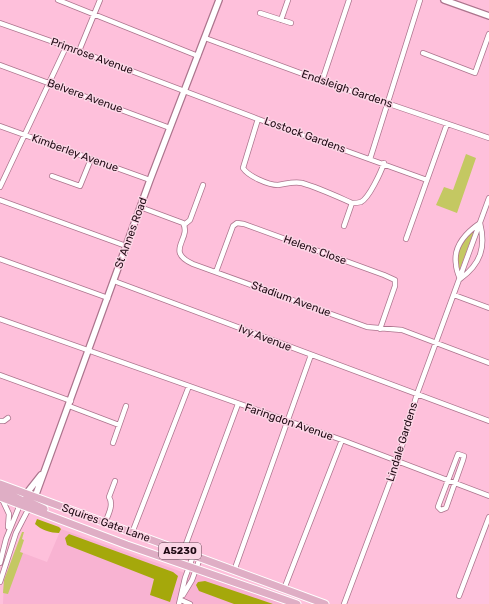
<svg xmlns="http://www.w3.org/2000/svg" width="489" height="604" font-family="Rubik,sans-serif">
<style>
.built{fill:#f8b3d2}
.green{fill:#c4c862}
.forest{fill:#a5a80b}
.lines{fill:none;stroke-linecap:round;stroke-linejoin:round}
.minor-casing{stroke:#ac748d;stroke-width:6}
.tertiary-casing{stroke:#ac748d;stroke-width:8}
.primary-casing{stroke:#fff;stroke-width:9}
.minor{stroke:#fff;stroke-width:4.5}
.tertiary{stroke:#fff;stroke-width:5.5}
.primary{stroke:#dfaec5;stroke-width:7}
.labels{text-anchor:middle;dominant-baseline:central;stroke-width:3;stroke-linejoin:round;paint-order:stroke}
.shield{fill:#fcd6e6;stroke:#614753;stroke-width:1}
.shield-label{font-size:10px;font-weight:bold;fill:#1f0a14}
.street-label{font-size:11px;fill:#1f0a14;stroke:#fcd6e6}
</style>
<rect width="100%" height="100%" fill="#fec0db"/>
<path class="built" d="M61,529L185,573L188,567L297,604H3L4,580L15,550L47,562Z"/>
<path class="green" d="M466,154L476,158L457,213L436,205L444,187L453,190Z
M476,226L458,274C451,251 463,242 476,226Z
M22,532H24L22,539L24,540L20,552L23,553L8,594L3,593L4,580Z"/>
<path class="forest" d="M37,519L59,527L61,529L59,533C51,533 41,530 35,524Z
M69,534L173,572L178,576L170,602L150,595L154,579L67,545L65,538Z
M205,581L273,604H234L199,591L196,585L198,582Z"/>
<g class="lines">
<g class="minor-casing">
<path id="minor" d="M58,0L198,56
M260,13L291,23
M281,20L288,0
M0,23L79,51L258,119L427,180
M205,38L322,81L489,138
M79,51L100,0
M423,53L475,73L489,34
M0,65L170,128
M322,81L349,0
M258,119L243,168C248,176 268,185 278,185C286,184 294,181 302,183C319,188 336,196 352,203C355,203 358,203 361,202C369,198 381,172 384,163
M0,126L150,180
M370,159L420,0
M52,176L80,186L91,159
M0,187L66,47
M0,200L126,246
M140,207L183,223C192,239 164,251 193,264L367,327L402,330L489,363
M480,223C486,247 481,264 460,279C458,274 456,269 456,264C453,246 467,232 480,223Z
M184,225L190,220L203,185
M344,226L352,203
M406,239L447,124
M0,259L108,298
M216,272L233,226L237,223L244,224L384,275L395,280V286L380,329
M114,281L489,421
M454,295L489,308
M0,319L342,440L489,496
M0,375L71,401
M69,406L119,425
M0,421H4L8,418
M113,443L126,406
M458,454L464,456L463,460L446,508L441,510L438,507L439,504Z
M2,499L9,514L8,527
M105,523C108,515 114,505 109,497L115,481
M132,533L189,386
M183,552L238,404
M0,563L6,539L21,502
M234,571L311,355
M0,582L16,533L30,506
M284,589L342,440
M183,595L192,580L200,558
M459,596L489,517
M181,600L190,604
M179,604L185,578L193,556
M344,604L397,463L417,394L489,198"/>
</g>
<g class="tertiary-casing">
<path id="tertiary" d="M444,0L489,16
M26,494L41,475
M35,497L150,180L219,0"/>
</g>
<g class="primary-casing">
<path id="primary" d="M0,484L325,604
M0,490L23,501L28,506
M26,494L29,502L44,509
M0,497L127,545L297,604"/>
</g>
<use href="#minor" class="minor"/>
<use href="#tertiary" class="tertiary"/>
<use href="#primary" class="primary"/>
</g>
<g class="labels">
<rect class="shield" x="159" y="543" width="42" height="16" rx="3"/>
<g class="shield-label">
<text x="180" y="551">A5230</text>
</g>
<g class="street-label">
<text transform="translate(92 56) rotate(20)">Primrose Avenue</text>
<text transform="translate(347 89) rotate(19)">Endsleigh Gardens</text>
<text transform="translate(85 96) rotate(20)">Belvere Avenue</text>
<text transform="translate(305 135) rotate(20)">Lostock Gardens</text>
<text transform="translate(75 153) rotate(20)">Kimberley Avenue</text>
<text transform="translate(131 233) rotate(-70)">St Annes Road</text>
<text transform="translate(315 250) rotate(20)">Helens Close</text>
<text transform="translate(291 299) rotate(20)">Stadium Avenue</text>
<text transform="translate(265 338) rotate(21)">Ivy Avenue</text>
<text transform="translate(289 422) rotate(19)">Faringdon Avenue</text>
<text transform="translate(402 442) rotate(-73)">Lindale Gardens</text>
<text transform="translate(106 523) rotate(20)">Squires Gate Lane</text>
</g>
</g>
</svg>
